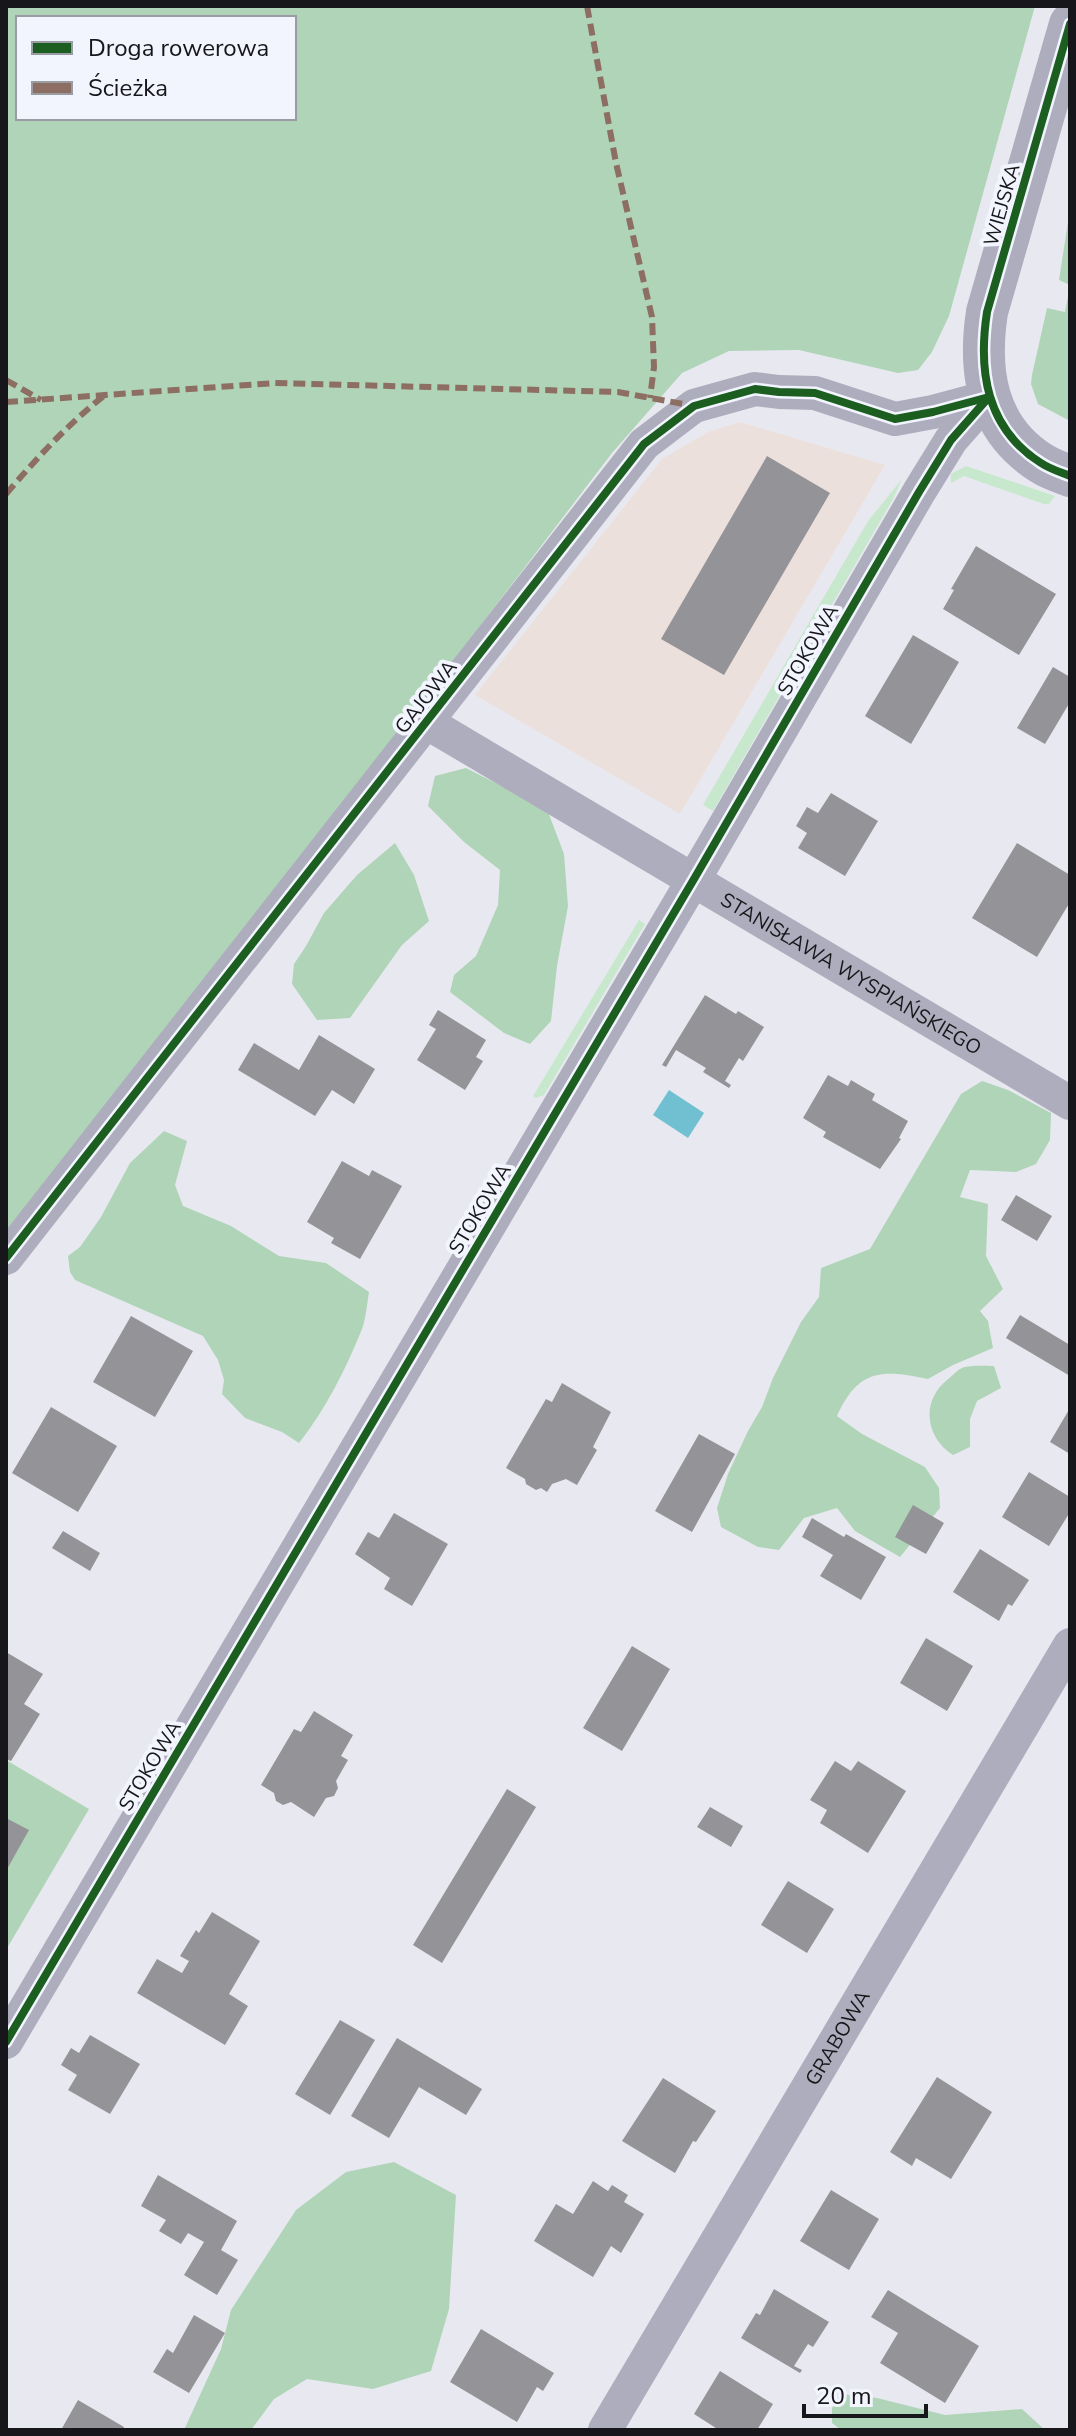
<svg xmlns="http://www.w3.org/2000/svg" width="1076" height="2436" font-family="'Nunito Sans',sans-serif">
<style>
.commercial{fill:#ece0dd}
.green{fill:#c7e8cd}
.forest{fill:#b0d4b7;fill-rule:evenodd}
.water{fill:#70c0d1}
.building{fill:#949397}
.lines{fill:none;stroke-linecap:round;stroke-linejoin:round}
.minor{stroke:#aeadbd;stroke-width:34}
.tertiary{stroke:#aeadbd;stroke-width:42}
.quiet{stroke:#8d6e63;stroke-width:6;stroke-dasharray:12 6;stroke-linecap:butt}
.cycleway-casing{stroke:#f2f4fe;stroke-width:13}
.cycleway{stroke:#1b5e20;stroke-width:8}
.labels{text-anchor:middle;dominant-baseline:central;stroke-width:8;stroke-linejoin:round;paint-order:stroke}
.street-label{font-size:20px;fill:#17171b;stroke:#f2f4fe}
</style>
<rect width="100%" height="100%" fill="#e8e9f0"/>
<path class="commercial" d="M740,422L885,465L680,814L475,695L662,459L708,432Z"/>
<path class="green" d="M966,466L1055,496L1049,504H1044L964,476L951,483V474Z
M902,479L893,499L713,811L703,805L868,521Z
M639,920L645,924L544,1095L536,1098L533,1096Z"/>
<path class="forest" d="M6,6H1035L949,316L932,352L918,370L898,373L799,350L729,351L682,373L612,453L6,1248ZM18,18H294V118H18Z
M1070,185V421L1038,404L1031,384L1032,375L1047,308L1065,312L1070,285L1059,280L1068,222Z
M466,768L547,809L564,854L568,906L557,966L551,1021L530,1044L504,1033L450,992L454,975L476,956L498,905L500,870L464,842L428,806L435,776Z
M395,843L414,875L429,921L402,945L350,1018L317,1020L292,984L294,964L306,946L324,913L357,875Z
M982,1081L1008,1090L1051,1113L1050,1140L1036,1164L1016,1172L970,1170L960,1197L988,1204L986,1256L1003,1289L980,1311L988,1321L993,1348L953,1365L928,1379C882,1369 858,1369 837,1416L862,1434L925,1467L939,1488L940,1508L900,1557L855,1531L837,1508L804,1518L779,1550L758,1547L721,1527L717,1508L728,1474L748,1431L762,1407L773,1378L801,1322L819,1297L821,1268L870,1249L961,1094Z
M164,1131L187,1141L175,1185L183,1206L231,1226L279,1256L326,1263L369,1292C367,1304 366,1318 362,1329C346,1369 325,1410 299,1443L282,1432L245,1418L222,1394L224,1380L218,1360L203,1336L75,1280L70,1272L68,1256L80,1247L101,1217L130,1163Z
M994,1366L1001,1388L977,1401L970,1419V1447L953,1455C926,1438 920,1402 947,1380C951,1377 957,1370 962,1368C970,1365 985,1366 994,1366Z
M6,1760L89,1809L6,1950Z
M394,2162L456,2195L449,2309L431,2371L373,2389L307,2379L274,2399L251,2430H184L221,2349L231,2310L296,2210L346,2172Z
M841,2394L877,2398L945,2415L1022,2409L1045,2430H841L832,2423V2408Z"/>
<path class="water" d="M669,1090L704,1113L688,1138L653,1115Z"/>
<path class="building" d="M767,456L830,493L724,675L661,639Z
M976,546L1056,594L1019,655L943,609L954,590L951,589Z
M913,635L959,662L911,744L865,716Z
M1053,667L1070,677V702L1045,744L1017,728Z
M831,793L878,821L845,876L798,848L807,833L796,826L807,807L818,813Z
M1017,843L1070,875V902L1037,957L972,918Z
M705,995L736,1014L738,1011L764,1027L743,1061L739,1058L725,1081L731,1085L729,1088L703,1072L706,1068L676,1050L666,1067L662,1065Z
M438,1010L486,1040L476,1057L483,1061L465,1090L417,1060L436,1029L429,1025Z
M319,1035L375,1069L354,1104L332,1090L315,1116L238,1070L254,1043L299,1070Z
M828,1075L848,1086L851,1080L861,1086L875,1094L872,1100L908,1121L899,1138L901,1139L880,1169L823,1137L826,1132L803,1118Z
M342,1161L369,1176L372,1170L402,1186L360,1259L331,1243L334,1238L307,1222Z
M1016,1195L1052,1216L1037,1241L1001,1220Z
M1020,1315L1070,1345V1376L1006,1338Z
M131,1316L193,1351L155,1417L93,1382Z
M562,1383L611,1412L593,1447L597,1450L577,1485L566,1479L552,1484L547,1492L541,1488L536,1490L526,1484L525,1479L506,1468L546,1399L552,1402Z
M51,1407L117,1446L78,1512L12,1473Z
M1070,1408V1454L1050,1442Z
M699,1434L735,1454L692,1532L655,1511Z
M1029,1472L1070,1497V1512L1049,1546L1002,1517Z
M913,1505L944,1523L926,1554L895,1537Z
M394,1513L448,1544L412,1606L384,1589L390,1578L355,1554L368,1532L379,1538Z
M812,1518L844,1537L846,1534L886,1557L861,1600L820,1576L833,1555L802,1537Z
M63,1531L100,1553L90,1571L52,1548Z
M980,1549L1029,1580L1012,1606L1008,1604L999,1621L953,1592Z
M926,1638L973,1666L947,1711L900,1683Z
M632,1646L670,1669L622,1751L583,1728Z
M6,1652L43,1674L24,1704L40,1714L11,1761L6,1759Z
M314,1711L353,1735L341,1756L348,1760L336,1781L338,1788L334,1796L326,1798L314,1817L291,1802L283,1805L276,1801L274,1793L261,1785L294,1729L301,1732Z
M835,1761L851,1771L858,1761L906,1791L868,1853L820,1823L827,1810L810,1800Z
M507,1789L536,1807L442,1963L413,1945Z
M710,1807L743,1826L731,1847L697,1827Z
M6,1818L29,1830L6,1871Z
M788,1881L834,1909L807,1953L761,1925Z
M212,1912L260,1941L229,1994L248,2006L225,2045L137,1993L157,1959L182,1973L189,1961L180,1956L196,1930L199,1933Z
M340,2020L375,2040L330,2115L295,2094Z
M90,2035L140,2064L110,2114L68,2090L77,2075L61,2065L71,2048L79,2053Z
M397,2038L482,2089L466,2115L419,2087L389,2138L351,2116Z
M937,2077L992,2112L951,2179L916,2158L912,2166L890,2152Z
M663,2078L716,2111L696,2142L693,2141L675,2173L622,2141Z
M158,2175L237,2221L221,2250L238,2260L217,2295L184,2275L204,2242L188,2233L181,2244L159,2231L166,2220L141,2206Z
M593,2181L608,2191L612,2185L628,2195L624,2202L644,2214L621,2253L611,2246L593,2277L534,2241L556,2204L573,2214Z
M831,2190L879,2219L849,2270L800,2241Z
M774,2289L829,2322L813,2347L808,2344L794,2366L802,2370L800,2373L741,2338L756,2313L760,2315Z
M888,2290L979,2346L945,2403L880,2363L898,2333L871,2317Z
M194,2315L225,2333L189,2393L153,2372L167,2349L173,2353Z
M481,2329L554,2373L543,2391L537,2387L517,2422L450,2382Z
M720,2371L773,2404L757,2430H719L694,2414Z
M78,2400L124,2427L123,2430H61Z"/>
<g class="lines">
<g class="minor">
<path id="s1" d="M426,722L1070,1103"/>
<path d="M6,1258L644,444L694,406L755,389L779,392L815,393L895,419L933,412L989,397"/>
<path d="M6,2042L694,879L919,492L951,440L989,397"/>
<path id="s2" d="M605,2430L1070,1645"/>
</g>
<path class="tertiary" d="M1070,24L987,312C978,371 986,428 1041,463C1050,469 1060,472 1070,476"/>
<path class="quiet" d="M587,6L616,163L652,317L654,367L650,398
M6,380L41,400
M6,402L275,383L618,392L694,406
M6,494C37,458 67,425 105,395"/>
<g class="cycleway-casing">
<path id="cycleway" d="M1070,24L987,312C978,371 986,428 1041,463C1050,469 1060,472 1070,476
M6,1258L644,444L694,406L755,389L779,392L815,393L895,419L933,412L989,397
M6,2042L694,879L919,492L951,440L989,397"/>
</g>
<use href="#cycleway" class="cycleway"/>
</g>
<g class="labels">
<g class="street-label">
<text transform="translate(1002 205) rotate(-74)">WIEJSKA</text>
<text transform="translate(808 650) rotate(-60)">STOKOWA</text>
<text transform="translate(426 697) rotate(-52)">GAJOWA</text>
<text stroke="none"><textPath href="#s1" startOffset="494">STANISŁAWA WYSPIAŃSKIEGO</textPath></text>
<text transform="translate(480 1209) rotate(-59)">STOKOWA</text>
<text transform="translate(150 1766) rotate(-59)">STOKOWA</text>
<text stroke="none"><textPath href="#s2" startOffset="456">GRABOWA</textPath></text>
</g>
</g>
<rect width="1076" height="2436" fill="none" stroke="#17171b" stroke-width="16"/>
<rect x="16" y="16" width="280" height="104" fill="#f2f4fe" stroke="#9a9ca3" stroke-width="2"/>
<rect x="32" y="42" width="40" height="12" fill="#1b5e20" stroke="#9a9ca3" stroke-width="2"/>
<text x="88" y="56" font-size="24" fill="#17171b">Droga rowerowa</text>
<rect x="32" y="82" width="40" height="12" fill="#8d6e63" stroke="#9a9ca3" stroke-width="2"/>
<text x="88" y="96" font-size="24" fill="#17171b">Ścieżka</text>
<path d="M804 2404v12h122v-12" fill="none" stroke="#17171b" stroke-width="4"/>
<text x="816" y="2404" font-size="24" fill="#17171b" stroke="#f2f4fe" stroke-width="6" paint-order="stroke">20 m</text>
</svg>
